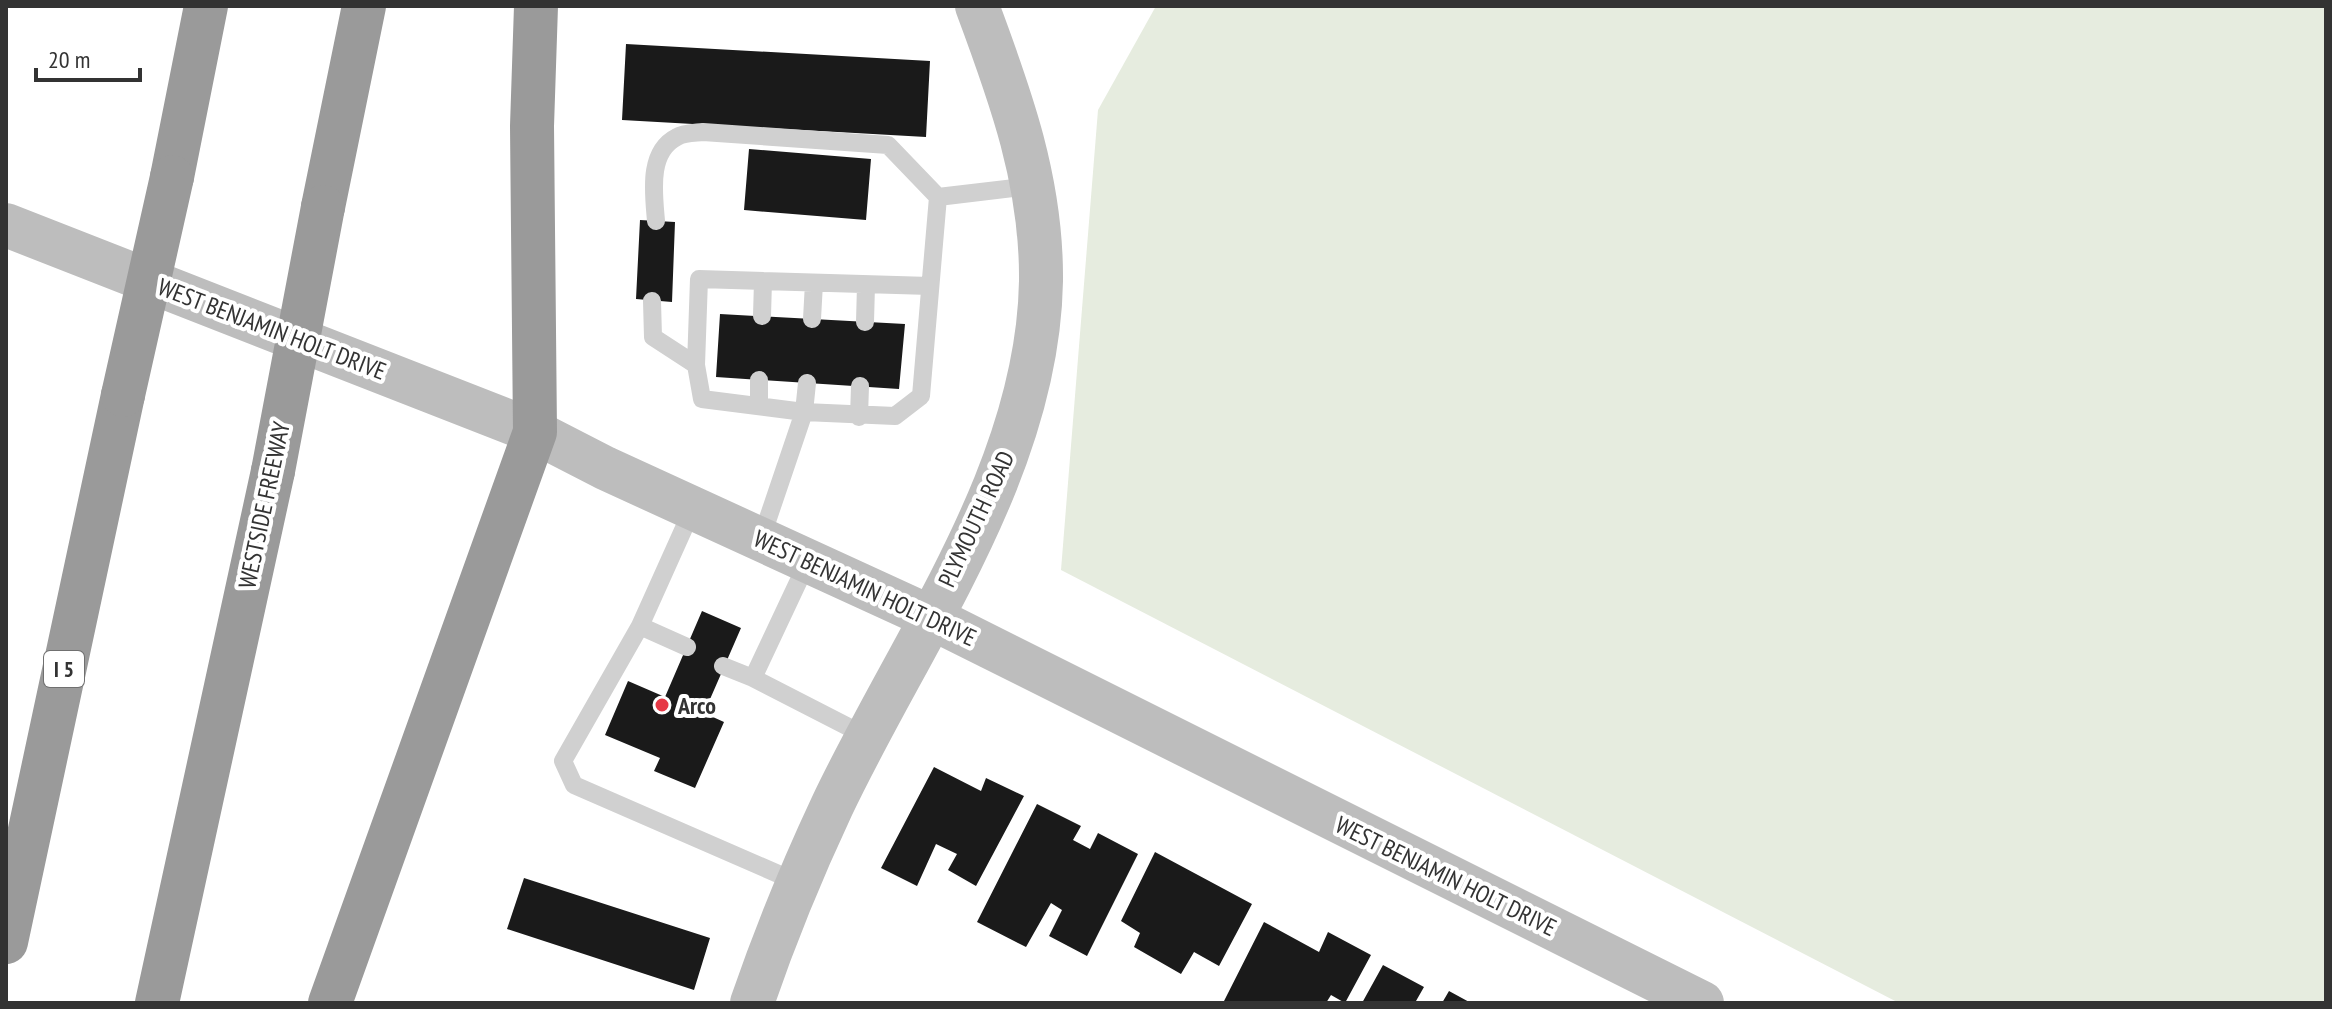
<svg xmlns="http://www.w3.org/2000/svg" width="2332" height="1009" font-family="'PT Sans Narrow',sans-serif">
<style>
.green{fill:#e6ecdf}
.building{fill:#1a1a1a}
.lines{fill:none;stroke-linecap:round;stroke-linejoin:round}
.lane{stroke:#d0d0d0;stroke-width:18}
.secondary{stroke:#bdbdbd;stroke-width:44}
.highway{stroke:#9a9a9a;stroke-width:44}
.highway-bridge{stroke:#9a9a9a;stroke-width:44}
.poi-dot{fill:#e63946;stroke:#fff;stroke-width:3}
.labels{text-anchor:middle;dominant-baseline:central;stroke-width:8;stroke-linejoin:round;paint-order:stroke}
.shield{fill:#fff;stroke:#707070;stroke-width:2}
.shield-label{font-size:22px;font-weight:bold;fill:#333}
.street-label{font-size:24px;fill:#333;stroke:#fff}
.poi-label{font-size:24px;font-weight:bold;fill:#333;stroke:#fff;text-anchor:start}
</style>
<rect width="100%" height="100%" fill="#fff"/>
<path class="green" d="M1156,6H2326V1003H1899L1061,570L1098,110Z"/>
<path class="building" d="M626,44L930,61L926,137L622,120Z
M749,149L871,159L866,220L744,210Z
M640,220L675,222L672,302L636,299Z
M720,314L905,324L899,389L716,377Z
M702,611L741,628L704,713L724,722L695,788L654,771L660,758L605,735L628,681L665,697Z
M934,767L981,791L986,778L1024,796L976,886L948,870L957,854L936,844L917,886L881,868Z
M1037,804L1081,826L1073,840L1090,849L1098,833L1138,854L1087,956L1049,936L1062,910L1051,903L1026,947L977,922Z
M1155,852L1252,904L1219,966L1194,952L1181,974L1134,947L1140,933L1121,921Z
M524,878L710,938L694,990L507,929Z
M1264,922L1319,952L1328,932L1371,955L1345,1003L1331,995L1326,1003H1223Z
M1383,965L1424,987L1416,1001L1419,1003H1362Z
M1449,991L1471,1003H1442Z"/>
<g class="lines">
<path class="lane" d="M656,221C654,195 647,152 677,137C683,133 695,133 703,132L888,145L938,197
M652,301L653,337L696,365
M762,316L763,281
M812,319L814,283
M865,322L866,285
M807,383L804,412L702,399L696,365L699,279L930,286
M759,406V380
M859,417L860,386
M761,539L804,412L895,416L921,396L938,197L1031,186
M808,561L753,678L868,737
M640,626L563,761L574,785L799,883
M687,647L640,626L693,508
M723,666L753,678"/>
<path class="secondary" d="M6,225L535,432L605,468L930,617L1702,1003
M752,1003C775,936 802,870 832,806C910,641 1038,471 1041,281C1042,183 1011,97 977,6"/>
<path class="highway" d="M172,177L206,6
M323,207L364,6
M6,942L123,395
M157,1003L273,471
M330,1003L535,432L532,126L536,6"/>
<path class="highway-bridge" d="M123,395L172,177
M273,471L323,207"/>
</g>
<circle class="poi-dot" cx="662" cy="705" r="8"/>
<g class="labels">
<rect class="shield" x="44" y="651" width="40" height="36" rx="6"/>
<g class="shield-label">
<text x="64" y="669">I 5</text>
</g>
<g class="street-label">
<text transform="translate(272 329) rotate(21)">WEST BENJAMIN HOLT DRIVE</text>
<text transform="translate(264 505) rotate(-78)">WESTSIDE FREEWAY</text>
<text transform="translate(976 519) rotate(-65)">PLYMOUTH ROAD</text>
<text transform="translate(865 588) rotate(25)">WEST BENJAMIN HOLT DRIVE</text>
<text transform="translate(1446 876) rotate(26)">WEST BENJAMIN HOLT DRIVE</text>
</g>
<g class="poi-label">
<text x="678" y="705">Arco</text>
</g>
</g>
<rect width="2332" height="1009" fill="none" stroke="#333333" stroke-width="16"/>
<path d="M36 68v12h104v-12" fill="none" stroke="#333333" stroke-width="4"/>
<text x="48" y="68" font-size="24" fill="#333333" stroke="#ffffff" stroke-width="6" paint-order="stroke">20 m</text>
</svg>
